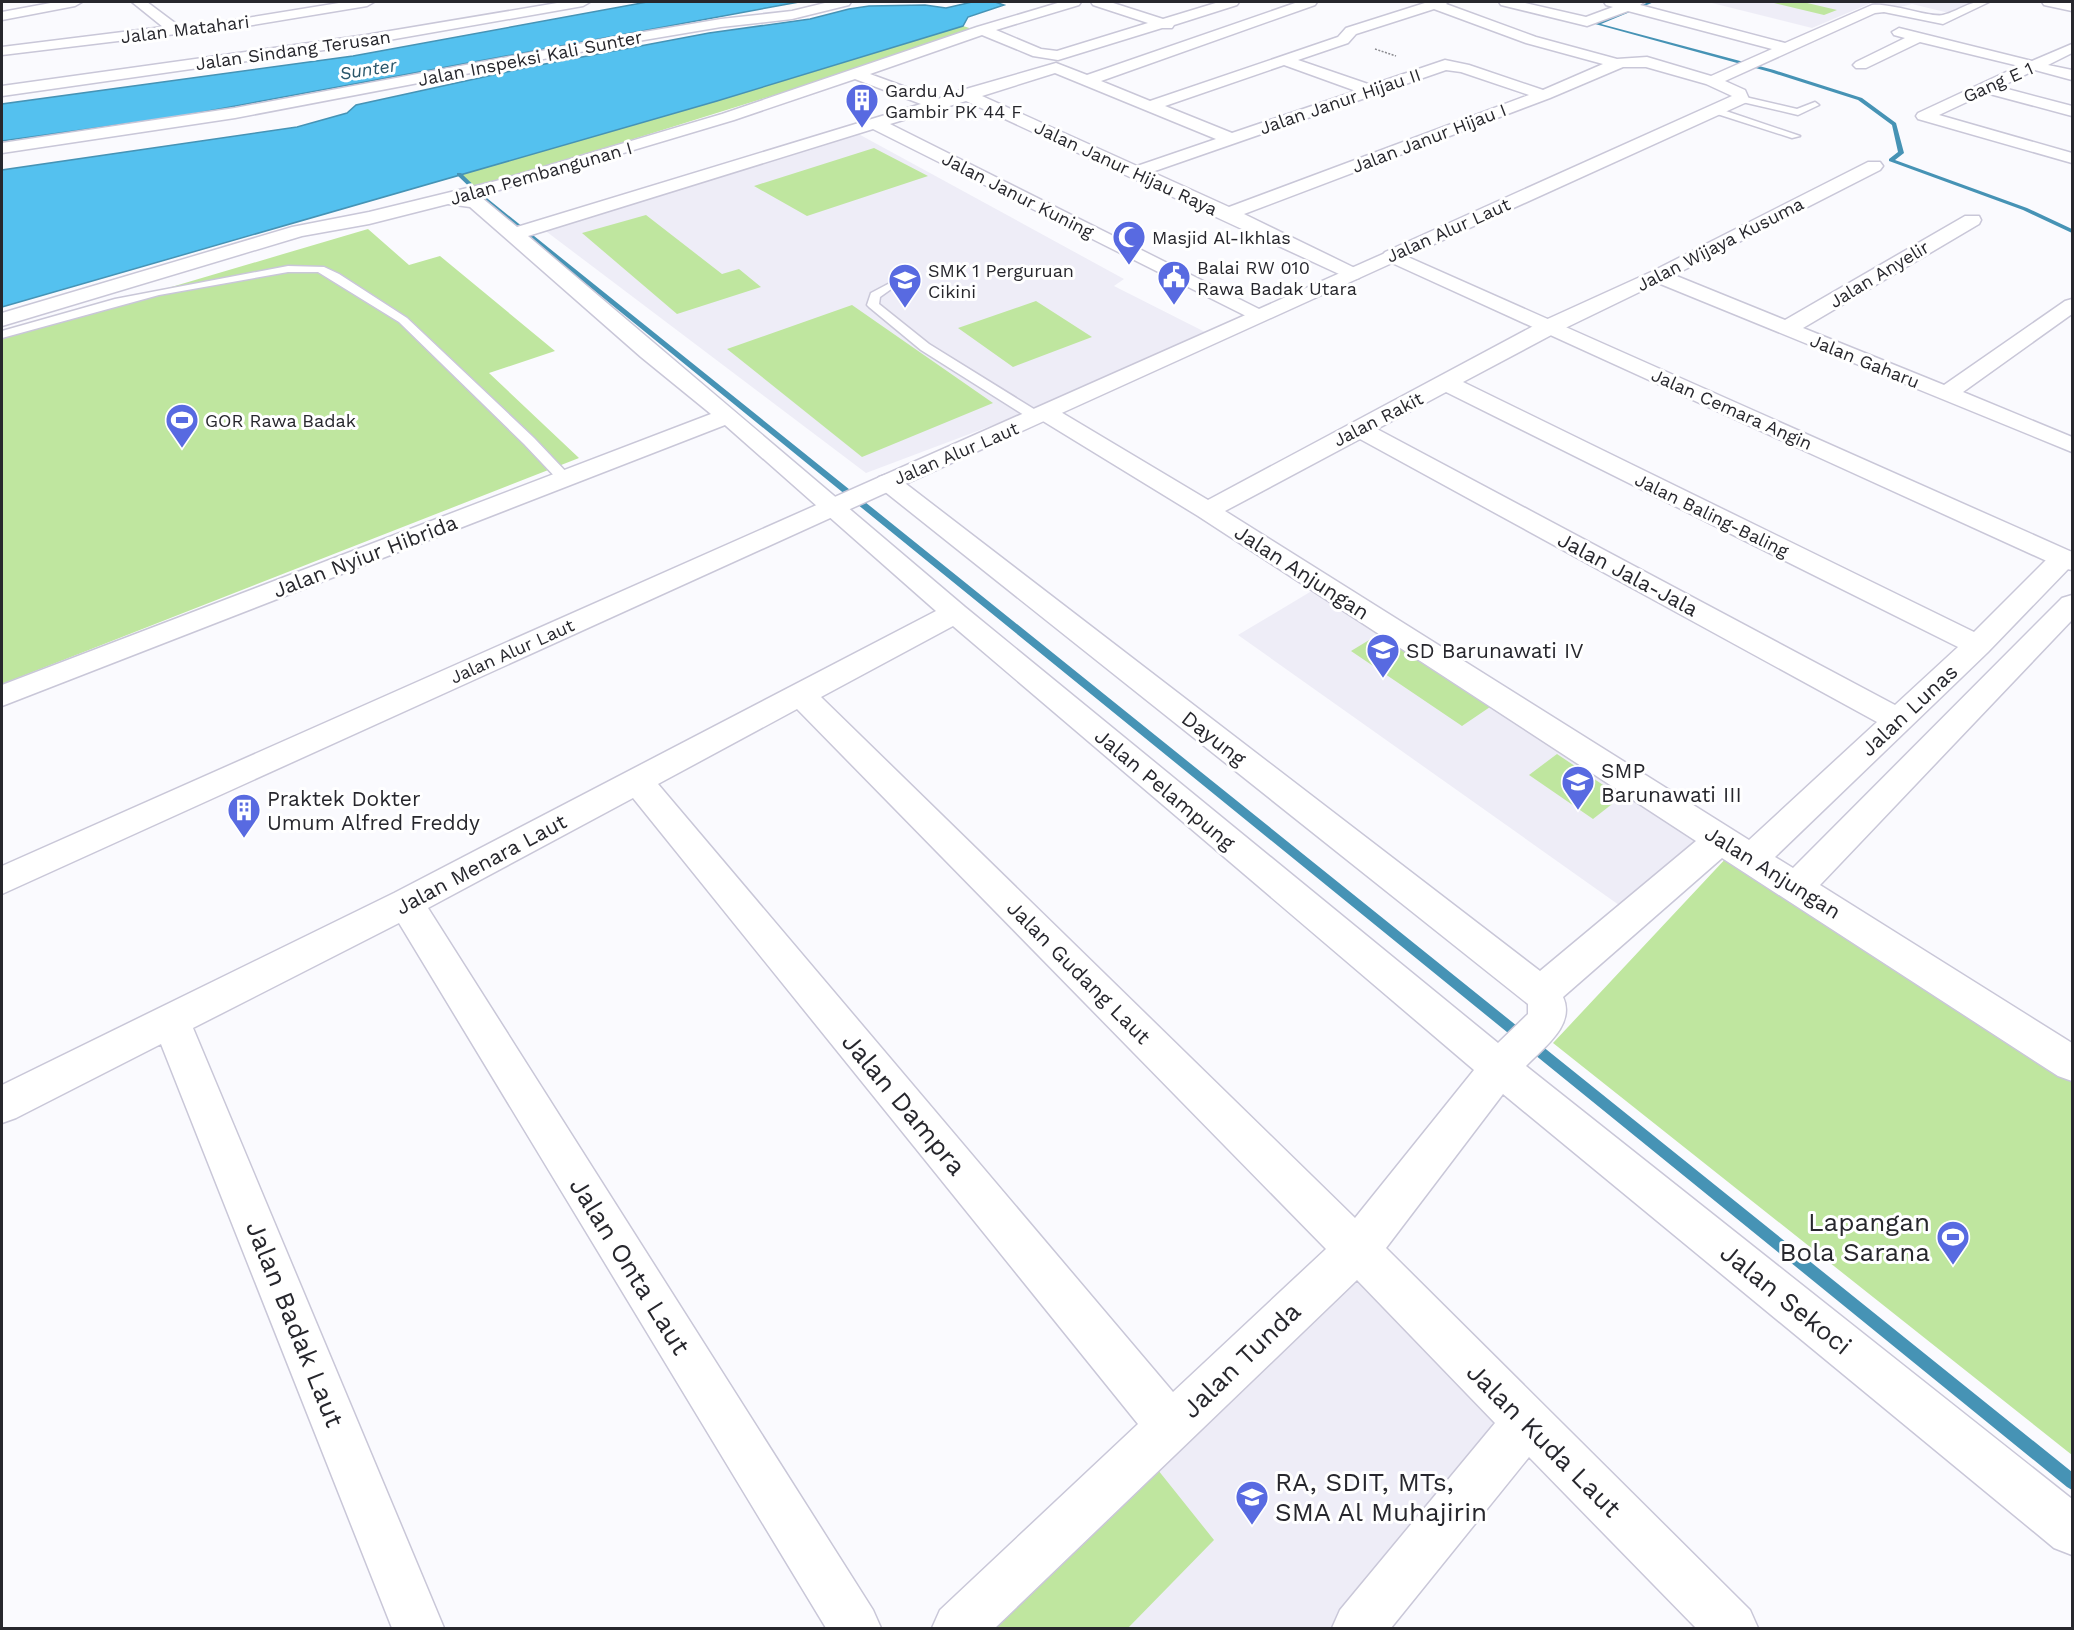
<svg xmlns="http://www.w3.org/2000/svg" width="2074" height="1630" font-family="'Work Sans',sans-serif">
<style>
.built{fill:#eeedf7}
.green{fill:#bfe69f}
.water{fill:#54c1ef;stroke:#4693b5;stroke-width:1.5}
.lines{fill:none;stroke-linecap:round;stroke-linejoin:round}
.stream{fill:#4693b5;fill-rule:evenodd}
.service-casing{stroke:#c9c7d8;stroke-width:3}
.minor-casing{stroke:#c9c7d8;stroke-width:3}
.tertiary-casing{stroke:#c9c7d8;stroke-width:3}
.path{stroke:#8b8b90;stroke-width:1.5;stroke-dasharray:2 1.5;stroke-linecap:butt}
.service{fill:#fff;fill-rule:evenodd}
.minor{fill:#fff;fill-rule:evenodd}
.tertiary{fill:#fff;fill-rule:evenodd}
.labels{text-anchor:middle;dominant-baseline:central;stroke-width:6;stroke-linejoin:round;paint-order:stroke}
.far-street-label{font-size:18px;fill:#27272d;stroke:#fff}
.far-water-label{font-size:18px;font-style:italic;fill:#29566a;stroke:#fff}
.far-poi-label{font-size:18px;fill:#27272d;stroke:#fff;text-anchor:start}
.street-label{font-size:21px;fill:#27272d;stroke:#fff}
.poi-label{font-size:21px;fill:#27272d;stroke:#fff;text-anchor:start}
.near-street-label{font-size:26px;fill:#27272d;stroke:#fff}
.near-poi-label{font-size:26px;fill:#27272d;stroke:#fff;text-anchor:end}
</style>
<rect width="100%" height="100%" fill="#fafafe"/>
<path class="built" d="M1708,2H1981L1953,14L1912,4L1893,9L1871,3L1812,28Z
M853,131L1124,279L1114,286L1207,333L1036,409L866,473L543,229Z
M1320,586L1709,837L1626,910L1238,635Z
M1357,1262L1512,1423L1335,1628H972Z"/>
<path class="green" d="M1770,2H1803L1837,10L1824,15Z
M963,26L979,31L474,189L459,174L717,101Z
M874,148L928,176L807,216L754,186Z
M646,215L722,274L739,269L761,287L677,314L582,233Z
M368,229L409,265L440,256L555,351L489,373L579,458L2,684V337Z
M1036,301L1092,337L1013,367L958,328Z
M852,305L993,403L862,457L727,349Z
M1379,634L1490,707L1462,726L1351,651Z
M1557,754L1621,797L1593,819L1529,775Z
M1729,855L2072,1076V1455L1553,1043Z
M1154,1465L1214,1540L1128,1628H984Z"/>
<path class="water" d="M647,2H799L176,117L2,141V104L353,56Z
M972,2H995L1004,5L968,17L963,26L717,101L2,307V170L297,127L347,113L356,105L529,67L709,33L810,19L849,9L869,6L925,5L946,8Z"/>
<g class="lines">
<path class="stream" d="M1649,2H1654L1601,24L1774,70L1862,98L1896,123L1904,153L1895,160L2027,208L2072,229V233L2023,210L1889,161V159L1898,152L1892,125L1858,100L1770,72L1595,24Z
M457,173H461L488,199L2072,1472V1490L2067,1487L484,201L457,175Z"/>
<g class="service-casing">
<path id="service" d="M1741,96L1797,109L1815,102L1819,105L1798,115L1738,101V97Z
M1711,108H1717L1800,136L1792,138L1711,112Z
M288,266L324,267L339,274L407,318L534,438L570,476L572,479L570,482H560L524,444L399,322L318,272H288L159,295L2,338V331L115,299Z
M888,284L894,287L880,297L879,304L929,344L1042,414L1043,417L1042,420H1032L921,350L869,307L867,305L871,293Z"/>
</g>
<g class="minor-casing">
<path id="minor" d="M56,2H82L75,6L2,20V12Z
M132,2H147L179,26L204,25L345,2H374L367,6L204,33L176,34L2,55V47L163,27Z
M1061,2H1081L1079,5L996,30L1041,49L1057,51L1148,23L1093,5L1091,2H1110L1163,19L1219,2H1239L1237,5L1174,25L1172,28H1162L1058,60L1033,56L982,35L870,74L938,99L959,91L1056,63L1087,75L1298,2H1317L1315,5L1101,81L1150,101L1338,37L1346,28L1428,2H1448L1446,4L1536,37L1617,59L1647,57L1711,76L1772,49L1628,11L1587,26L1501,5L1499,2H1521L1586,17L1613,7L1606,5L1604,2H1644L1640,5L1785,43L1872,5C1892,3 1931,18 1943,15C1962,10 1968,0 1989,2L1943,24L1884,12L1875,13L1725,81L1745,90L1749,99L1747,102L1399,260H1385L1382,256L1385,252L1732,96L1706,84L1646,67H1623L1550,98L1244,214L1359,270L1362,274L1359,278L1352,280L966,101L890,124L1265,312L1269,316L1265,320L1258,322L873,129L528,236L965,607L1498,1043L1528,1014V1004L879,487L875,482L879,477L888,474L897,477L1540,971L1696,841L1198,516L1038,418L1034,413L1038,408L1046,406L1054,408L1208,500L1541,322L1651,272L1868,162H1880L1883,166L1880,170L1674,275L1785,320L1965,216H1979L1981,220L1979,224L1803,328L1944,385L2065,301L2072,299V314L1963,392L2072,437V452L1658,283L1557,332L1463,382L1974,632L2054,552L2064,550L2072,552V565L1988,652L1775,857L1793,868L2062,598L2072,595V620L1820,885L2072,1043V1081L2058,1076L1722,858L1563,997C1576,1025 1543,1048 1526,1066L2072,1499V1555L2054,1548L1503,1094L1386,1248L1750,1610L1758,1628H1696L1529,1457L1391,1628H1332L1340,1610L1495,1423L1357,1280L995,1628H932L940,1610L1138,1424L633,798L428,908L873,1610L881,1628H826L399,923L193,1028L444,1628H392L161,1044L16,1118L2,1123V1085L394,893L936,611L725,425L2,706V685L711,414L641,357L470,207L448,204L369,224L302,236L2,326V313L292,227L369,212L496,181L722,114L977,27ZM1434,9L1526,43L1603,64L1543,90L1469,65L1445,60L1371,85L1298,60L1348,43L1356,34ZM1284,65L1356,91L1232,133L1165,106ZM1446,70L1461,72L1529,95L1229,207L1152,172ZM1055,73L1216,139L1137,166L982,96ZM855,79L921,104L517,227L482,198L476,197L734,120ZM1446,392L1958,647L1895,705L1377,429ZM1360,439L1877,722L1749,840L1225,511ZM953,626L1474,1070L1355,1218L821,697ZM797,709L1326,1249L1173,1392L658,784Z
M2042,2L2072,3V11L2044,5Z
M1899,28L2032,61L2072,44V53L2048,65L2072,70V80L2035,70L2000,87L2072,106V116L1986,93L1939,115L2072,153V163L1918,119L1916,116L1918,113L2019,66L1920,42L1866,68H1856L1853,65L1856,62L1905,38L1894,35L1892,32Z"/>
</g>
<g class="tertiary-casing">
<path id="tertiary" d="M563,2H590L583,6L366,44L2,96V86L366,35Z
M829,2H851L849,5L792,19L721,27L638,41L235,118L2,153V143L235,108L638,33L721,19L792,11Z
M1392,250L2072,552V570L2062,568L1392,263L2,894V866Z"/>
</g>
<path class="path" d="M1375,49L1396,56"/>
<use href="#service" class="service"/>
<use href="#minor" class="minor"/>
<use href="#tertiary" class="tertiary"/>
</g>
<defs>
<g id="building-pin" transform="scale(1.725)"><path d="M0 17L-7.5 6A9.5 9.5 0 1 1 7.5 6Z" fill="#586ae1" stroke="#fff"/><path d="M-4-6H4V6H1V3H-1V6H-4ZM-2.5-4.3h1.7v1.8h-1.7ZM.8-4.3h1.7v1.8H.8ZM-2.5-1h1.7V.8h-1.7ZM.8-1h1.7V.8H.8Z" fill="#fff"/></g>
<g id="mosque-pin" transform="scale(1.725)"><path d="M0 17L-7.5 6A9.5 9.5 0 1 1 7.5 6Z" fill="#586ae1" stroke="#fff"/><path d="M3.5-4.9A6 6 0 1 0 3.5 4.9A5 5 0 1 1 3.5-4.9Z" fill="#fff"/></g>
<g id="civic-pin" transform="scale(1.725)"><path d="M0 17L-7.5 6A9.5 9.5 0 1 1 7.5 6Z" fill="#586ae1" stroke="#fff"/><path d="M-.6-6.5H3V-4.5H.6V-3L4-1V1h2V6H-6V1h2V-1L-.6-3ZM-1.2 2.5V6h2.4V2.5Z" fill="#fff"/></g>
<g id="school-pin" transform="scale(1.725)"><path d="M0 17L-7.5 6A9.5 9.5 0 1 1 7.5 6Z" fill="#586ae1" stroke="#fff"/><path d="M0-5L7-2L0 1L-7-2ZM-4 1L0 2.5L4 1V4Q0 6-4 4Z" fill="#fff"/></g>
<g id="stadium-pin" transform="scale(1.725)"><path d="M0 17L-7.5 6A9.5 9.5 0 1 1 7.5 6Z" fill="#586ae1" stroke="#fff"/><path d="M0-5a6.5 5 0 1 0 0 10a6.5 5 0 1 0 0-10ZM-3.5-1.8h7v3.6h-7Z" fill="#fff"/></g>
</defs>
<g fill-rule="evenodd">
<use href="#building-pin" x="862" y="100"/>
<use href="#mosque-pin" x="1129" y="237"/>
<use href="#civic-pin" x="1174" y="277"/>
<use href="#school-pin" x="905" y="280"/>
<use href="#stadium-pin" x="182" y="420"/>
<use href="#school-pin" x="1383" y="650"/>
<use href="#school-pin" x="1578" y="782"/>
<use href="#building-pin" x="244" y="810"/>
<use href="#stadium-pin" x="1953" y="1237"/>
<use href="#school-pin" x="1252" y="1497"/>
</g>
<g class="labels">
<g class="far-street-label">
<text transform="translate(185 29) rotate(-7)">Jalan Matahari</text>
<text transform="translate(293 50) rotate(-8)">Jalan Sindang Terusan</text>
<text transform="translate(530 58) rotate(-11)">Jalan Inspeksi Kali Sunter</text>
<text transform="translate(1998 82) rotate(-24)">Gang E 1</text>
<text transform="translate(1340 101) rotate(-19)">Jalan Janur Hijau II</text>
<text transform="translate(1429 138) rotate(-21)">Jalan Janur Hijau I</text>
<text transform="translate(1126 168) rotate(25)">Jalan Janur Hijau Raya</text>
<text transform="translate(541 173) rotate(-16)">Jalan Pembangunan I</text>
<text transform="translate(1018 195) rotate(27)">Jalan Janur Kuning</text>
<text transform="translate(1448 230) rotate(-24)">Jalan Alur Laut</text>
<text transform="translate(1720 244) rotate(-27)">Jalan Wijaya Kusuma</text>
<text transform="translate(1879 274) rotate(-31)">Jalan Anyelir</text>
<text transform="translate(1865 361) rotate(22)">Jalan Gaharu</text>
<text transform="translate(1732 409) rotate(24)">Jalan Cemara Angin</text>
<text transform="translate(1378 419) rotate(-27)">Jalan Rakit</text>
<text transform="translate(956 453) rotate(-23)">Jalan Alur Laut</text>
<text transform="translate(1712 515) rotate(26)">Jalan Baling-Baling</text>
<text transform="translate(512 651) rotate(-24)">Jalan Alur Laut</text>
</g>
<g class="far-water-label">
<text transform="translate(368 69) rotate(-9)">Sunter</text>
</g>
<g class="far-poi-label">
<text x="885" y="90">Gardu AJ<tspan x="885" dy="21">Gambir PK 44 F</tspan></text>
<text x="1152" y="237">Masjid Al-Ikhlas</text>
<text x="1197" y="267">Balai RW 010<tspan x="1197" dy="21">Rawa Badak Utara</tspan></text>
<text x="928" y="270">SMK 1 Perguruan<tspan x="928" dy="21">Cikini</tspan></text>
<text x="205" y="420">GOR Rawa Badak</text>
</g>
<g class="street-label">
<text transform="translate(365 556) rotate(-21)">Jalan Nyiur Hibrida</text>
<text transform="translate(1302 572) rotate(33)">Jalan Anjungan</text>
<text transform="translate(1628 574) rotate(28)">Jalan Jala-Jala</text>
<text transform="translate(1909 710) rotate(-43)">Jalan Lunas</text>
<text transform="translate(1214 738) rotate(38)">Dayung</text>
<text transform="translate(1165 789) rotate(40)">Jalan Pelampung</text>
<text transform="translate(481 864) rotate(-28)">Jalan Menara Laut</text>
<text transform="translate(1773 872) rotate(32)">Jalan Anjungan</text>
<text transform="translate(1079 972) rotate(45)">Jalan Gudang Laut</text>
</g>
<g class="poi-label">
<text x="1406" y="650">SD Barunawati IV</text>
<text x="1601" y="770">SMP<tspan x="1601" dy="24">Barunawati III</tspan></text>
<text x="267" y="798">Praktek Dokter<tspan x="267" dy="24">Umum Alfred Freddy</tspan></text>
</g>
<g class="near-street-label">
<text transform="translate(904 1104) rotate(50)">Jalan Dampra</text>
<text transform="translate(630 1266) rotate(58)">Jalan Onta Laut</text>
<text transform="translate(1786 1299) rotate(39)">Jalan Sekoci</text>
<text transform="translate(295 1324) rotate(68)">Jalan Badak Laut</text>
<text transform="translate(1241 1360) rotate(-44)">Jalan Tunda</text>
<text transform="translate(1544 1440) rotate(45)">Jalan Kuda Laut</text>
</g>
<g class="near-poi-label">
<text x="1930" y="1222">Lapangan<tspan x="1930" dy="30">Bola Sarana</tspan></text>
<text x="1275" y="1482" text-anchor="start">RA, SDIT, MTs,<tspan x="1275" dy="30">SMA Al Muhajirin</tspan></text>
</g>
</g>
<rect width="2074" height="1630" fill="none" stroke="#27272d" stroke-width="6"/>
</svg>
